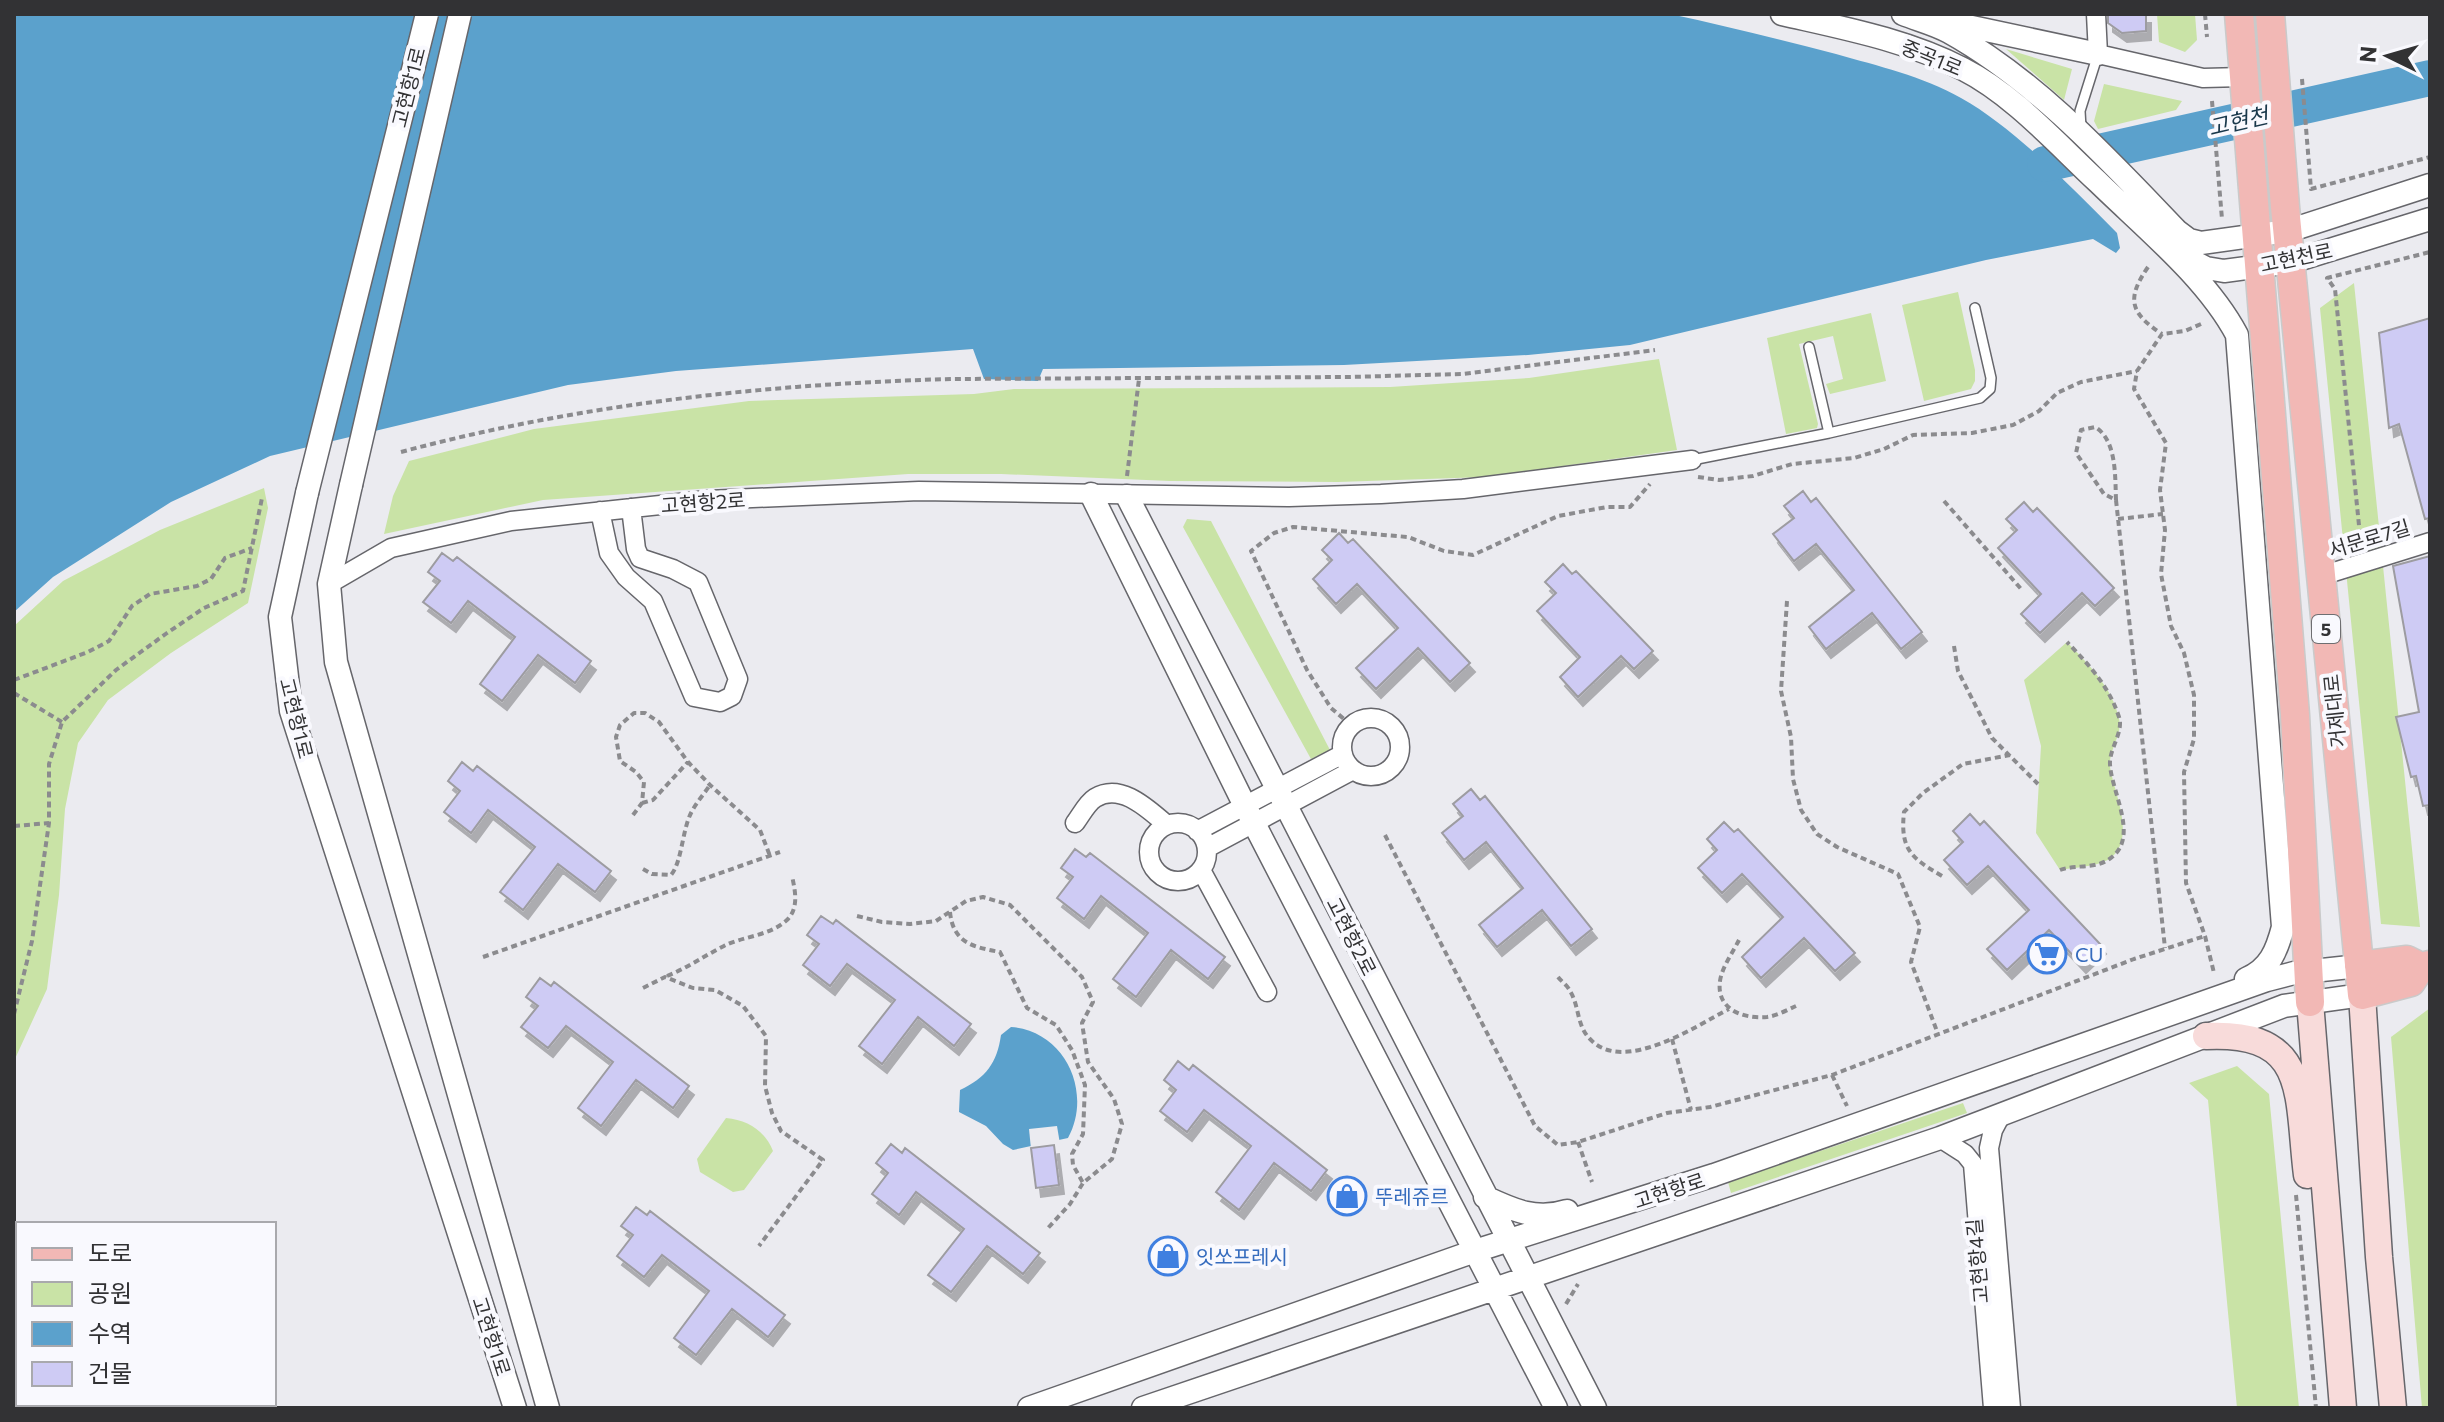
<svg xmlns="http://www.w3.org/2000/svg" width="2444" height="1422" font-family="Commissioner,'Noto Sans KR',sans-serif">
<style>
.green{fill:#c9e3a6}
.water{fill:#5ba1cc}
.pier{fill:#ebebf0}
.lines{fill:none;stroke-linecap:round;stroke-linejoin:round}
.river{stroke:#5ba1cc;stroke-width:36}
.building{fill:#cecbf4;stroke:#9d9ca1;stroke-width:2;filter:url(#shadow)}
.service-casing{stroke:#66666b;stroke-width:12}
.minor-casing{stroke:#66666b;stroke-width:21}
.tertiary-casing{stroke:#66666b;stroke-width:25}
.secondary-casing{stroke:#66666b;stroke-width:29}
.primary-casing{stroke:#cacaca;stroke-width:31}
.path{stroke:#8b8b8e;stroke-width:4;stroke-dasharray:6 4;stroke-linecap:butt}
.service{stroke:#fff;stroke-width:9}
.minor{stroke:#fff;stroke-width:18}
.tertiary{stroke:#fff;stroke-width:22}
.secondary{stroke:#f8dbda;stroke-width:26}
.primary{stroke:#f2b8b5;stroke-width:28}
.tertiary-bridge-casing{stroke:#66666b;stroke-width:25;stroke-linecap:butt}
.tertiary-bridge{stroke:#fff;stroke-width:22}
.labels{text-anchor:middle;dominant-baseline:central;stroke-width:8;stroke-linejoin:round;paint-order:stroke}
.shield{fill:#f9f9fe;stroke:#6e6e71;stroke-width:2}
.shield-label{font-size:18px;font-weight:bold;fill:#323234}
.street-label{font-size:20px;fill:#323234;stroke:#f9f9fe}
.shop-label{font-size:20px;fill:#366cbe;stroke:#f9f9fe;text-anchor:start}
.water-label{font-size:22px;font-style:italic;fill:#19384b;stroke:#f9f9fe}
</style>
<defs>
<filter id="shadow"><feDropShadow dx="5" dy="9" stdDeviation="0" flood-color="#0004"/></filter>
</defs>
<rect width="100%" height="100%" fill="#ebebf0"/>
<path class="green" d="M2157,14H2195L2197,40L2185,52L2159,42Z
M2006,49L2072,69L2064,100Z
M2104,84L2182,101L2176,110L2098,129L2094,121Z
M2354,283L2420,927L2381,924L2320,308Z
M1958,292L1975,370V381L1971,389L1924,401L1902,305Z
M1871,313L1886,381L1830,394L1826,384L1843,379L1833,336L1799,344L1818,424L1817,428L1786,434L1767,338Z
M1659,359L1677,450L1485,477L1338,482L1170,481L1001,474H908L543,500L384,534L393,496L409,461L534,429L749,401L974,394L1014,389L1390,387L1529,378Z
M264,488L268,508L248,603L171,653L108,700L78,743L65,809L59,895L47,989L14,1061V626L63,581L160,530Z
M1187,519L1211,521L1330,750L1311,759L1183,527Z
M2067,642C2088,664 2113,688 2119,719C2123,734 2108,751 2110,767C2114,793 2135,834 2113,856C2102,867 2075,867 2060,870L2036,833L2041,746L2024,680Z
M2430,1008V1408H2422L2391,1037Z
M2237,1066L2269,1094L2299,1408H2237L2208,1100L2189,1083Z
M1963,1103L1967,1113L1731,1193L1728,1182Z
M726,1118C748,1120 765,1131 773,1151L744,1190L733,1192L700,1172L697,1159Z"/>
<path class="water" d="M14,14H1670C1726,26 1781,40 1836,54C1878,66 1922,76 1961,98C2015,128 2073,189 2117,233L2120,248L2116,253L2093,239L1986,260L1630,345L1528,355L1344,365L1043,369L1038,381L984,379L973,349L676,371L568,385L270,456L171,502L53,577L14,612Z
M1011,1027C1065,1031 1093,1092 1068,1138L1013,1150L1003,1144L986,1126L959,1112L960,1090C986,1078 997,1063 1001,1035Z"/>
<path class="pier" d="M1057,1126L1060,1144L1031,1149L1029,1129Z"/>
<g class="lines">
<path class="river" d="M2045,164L2430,78"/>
</g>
<path class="building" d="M2108,14H2146V31L2122,33L2108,23Z
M2430,318V518L2425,519L2399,424L2389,428L2379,333Z
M1803,491L1811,502L1816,498L1922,632L1901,649L1872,613L1826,649L1809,627L1854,590L1816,544L1794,561L1773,534L1794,518L1784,506Z
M2024,502L2033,512L2037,508L2114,588L2095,606L2082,593L2040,633L2021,614L2041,594L1998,548L2017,530L2006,519Z
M1339,533L1348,543L1353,539L1470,663L1450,682L1418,648L1376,689L1356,668L1398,628L1357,584L1336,604L1313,579L1332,560L1322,550Z
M442,553L453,561L457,557L591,661L575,683L538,655L502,701L480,684L515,637L468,601L451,623L423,602L440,581L428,572Z
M2430,556V805L2423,806L2416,776L2411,777L2396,717L2419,712L2393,566Z
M1563,564L1572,574L1576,571L1653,651L1634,669L1621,656L1578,697L1560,677L1580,657L1537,611L1556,593L1545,582Z
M462,762L473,771L477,766L611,871L595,892L558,864L523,910L500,892L535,847L488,810L471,833L444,812L460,791L448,781Z
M1471,789L1480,800L1485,796L1592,929L1571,946L1542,910L1497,947L1479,925L1523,888L1486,842L1464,860L1442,833L1463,816L1453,804Z
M1970,814L1980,825L1984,821L2101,945L2081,964L2049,930L2007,970L1987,949L2029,910L1988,866L1967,885L1944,860L1963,842L1953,831Z
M1724,822L1734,832L1738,829L1855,953L1835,971L1804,938L1761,978L1742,957L1783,917L1742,874L1722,893L1698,868L1717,850L1707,839Z
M1075,849L1086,857L1090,853L1225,957L1208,979L1171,950L1136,997L1113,979L1148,933L1101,896L1084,919L1057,898L1073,877L1061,868Z
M821,916L833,924L836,920L971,1024L954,1046L918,1017L882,1064L859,1046L895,1000L847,964L830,986L803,965L819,944L807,935Z
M540,978L551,986L554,982L689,1086L673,1108L636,1080L601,1126L578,1108L613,1062L566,1026L548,1048L521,1027L538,1006L526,997Z
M1178,1061L1189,1070L1193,1065L1327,1170L1311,1191L1274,1163L1239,1210L1216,1192L1251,1146L1204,1110L1187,1132L1160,1111L1176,1090L1164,1080Z
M891,1144L902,1153L905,1148L1040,1253L1023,1274L987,1246L951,1292L928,1275L964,1229L916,1192L899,1215L872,1194L888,1173L876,1163Z
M1054,1145L1059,1185L1036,1188L1031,1148Z
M636,1207L647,1215L650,1211L785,1315L768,1337L732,1309L696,1355L674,1338L709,1291L662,1255L644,1277L617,1256L633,1235L621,1226Z"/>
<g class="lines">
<g class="service-casing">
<path id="service" d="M2081,128L2080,111L2098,54
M1809,347L1829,433
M1692,460L1829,433L1980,398L1990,389L1991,378L1975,308"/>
</g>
<g class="minor-casing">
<path id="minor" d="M2096,14L2098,54L2203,78L2243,77
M600,511L609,553L626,577L653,601L694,697L720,702L732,696L738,679L698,582L673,569L640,558L636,549L631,508
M2321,576L2430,542
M329,584L391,548L511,521L707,500L919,491L1289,497L1381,494L1463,489L1692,460
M1342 747a29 29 0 1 1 58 0a29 29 0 1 1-58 0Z
M1075,823C1081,815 1087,803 1095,798C1121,782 1148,809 1167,825
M1149 852a29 29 0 1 1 58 0a29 29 0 1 1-58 0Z
M1197,831L1343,754
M1207,848L1353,770
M1201,870L1267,992
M2002,1113L1993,1130L1989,1148L2011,1408
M1940,1138L1965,1154L1973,1164L1993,1408"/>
</g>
<g class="tertiary-casing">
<path id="tertiary" d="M1782,14C1843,28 1907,40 1963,69C2014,95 2056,143 2098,182C2144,227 2207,278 2237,335L2283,927C2277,950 2270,969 2246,979
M1903,14C1918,20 1935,24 1949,32C2037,81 2108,159 2177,231L2189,240L2201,243L2288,231L2430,185
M1939,20L2098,54
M2179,254L2206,268L2224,271L2291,262L2430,219
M351,485L329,584L336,662L548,1408
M307,493L280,617L291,711L515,1408
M1091,494L1245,806L1556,1408
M1127,496L1595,1408
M1485,1197C1513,1210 1536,1221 1567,1211
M1029,1408L1475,1251L1714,1175L2267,980L2294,973L2359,966
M1143,1408L1940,1138L2284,1006L2362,995"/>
</g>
<g class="secondary-casing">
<path id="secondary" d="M2362,995L2379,1257L2393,1408
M2310,1002L2343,1408
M2206,1036C2310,1031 2297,1095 2307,1175"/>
</g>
<g class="primary-casing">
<path id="primary" d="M2239,14L2295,715L2310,1002
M2270,14L2285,207L2362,995L2411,982L2421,967
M2359,966L2407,960L2421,967L2430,965"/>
</g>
<path class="path" d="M2205,14L2207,37
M2302,79L2311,189L2430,157
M2212,101L2222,219
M2148,267C2126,299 2130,313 2162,334
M2201,324L2185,331L2162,334L2137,371L2134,389L2166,443L2160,490L2165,530L2161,574L2171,626L2184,653L2194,695V739L2184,772L2186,883L2205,936L2214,973
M401,452C580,404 766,384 951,379L1348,377L1462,374L1655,350
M1127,476L1139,379
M1698,477L1719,480L1753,476L1792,464L1854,458L1884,449L1913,435L1972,433L2013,425L2039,411L2057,393L2081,382L2137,371
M2116,500C2115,477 2117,440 2095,427L2081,430L2076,453L2104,494L2116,500L2165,948
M1944,501L2022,590
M2118,519L2163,514
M2361,545L2335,289L2327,278L2430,252
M1787,601L1781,691L1791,737L1793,779L1801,810L1817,834L1837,847L1898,874L1920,927L1911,962L1938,1034
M1954,646L1958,671L1992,738L2038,784
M14,680L88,652L109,641L132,606L150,594L197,586L211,579L225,558L252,548
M14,693L62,722
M1351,725L1331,708L1307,670L1251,551L1274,533L1293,527L1408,537L1444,551L1473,555L1558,516L1607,507H1630L1650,484
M642,803L653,800L688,762
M633,815L642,803L644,782L636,772L620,761L616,737L620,725L634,713H645L659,722L688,762L710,785L760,830L770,856
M14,826L49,823
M1385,835L1535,1126L1558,1145L1578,1142L1667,1113L1710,1107L1832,1075L2134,959L2205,936
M643,869L652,874L671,875C682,862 682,831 691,813C696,803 704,794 710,785
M2060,870C2076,864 2097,870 2112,857C2139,836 2111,791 2110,764C2109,749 2124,732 2119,717C2109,686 2089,665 2067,642
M1942,876C1911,858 1900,849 1904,812L1923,793L1963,764L2010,755
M950,912C953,943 973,947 1000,952L1027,1008L1056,1025L1072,1050L1085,1085L1083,1134L1072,1154L1073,1165L1083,1183
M857,916L882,922L910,924L936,921L966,901L983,897L1010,905L1082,977L1093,1002L1082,1023L1088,1062L1114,1099L1122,1124L1112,1159L1083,1183L1070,1204L1048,1228
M1739,940C1733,952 1722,967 1720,981C1716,1009 1742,1019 1767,1017C1776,1016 1787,1010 1796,1006
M483,957L780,852
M667,976C687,968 704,956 724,946C743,936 771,936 788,919C799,907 795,890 792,876
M1558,977C1561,981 1568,986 1570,991C1580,1007 1576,1027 1592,1041C1626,1073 1696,1026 1729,1009
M643,988L665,977L693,988L715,990L743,1006L766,1036L765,1086L772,1113L781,1131L823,1160L759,1246
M14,1014L32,941L49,823V764L62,722L116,670L167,633L204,608L243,591L262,498
M1672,1039L1691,1110
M1832,1075L1847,1106
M1578,1142L1592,1182
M2296,1195L2316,1408
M1566,1304L1578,1284"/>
<use href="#service" class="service"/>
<use href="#minor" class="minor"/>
<use href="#tertiary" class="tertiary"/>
<use href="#secondary" class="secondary"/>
<use href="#primary" class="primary"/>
<g class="tertiary-bridge-casing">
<path id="tertiary-bridge" d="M351,485L460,14
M307,493L427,14"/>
</g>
<use href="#tertiary-bridge" class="tertiary-bridge"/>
</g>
<defs>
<g id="supermarket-ring" transform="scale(2)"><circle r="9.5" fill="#f9f9fe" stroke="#3f7fe0" stroke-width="1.5"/><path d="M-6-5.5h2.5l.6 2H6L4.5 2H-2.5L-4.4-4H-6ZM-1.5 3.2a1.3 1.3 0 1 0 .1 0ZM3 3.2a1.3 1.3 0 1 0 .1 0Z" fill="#3f7fe0"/></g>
<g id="shop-ring" transform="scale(2)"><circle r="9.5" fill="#f9f9fe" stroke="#3f7fe0" stroke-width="1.5"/><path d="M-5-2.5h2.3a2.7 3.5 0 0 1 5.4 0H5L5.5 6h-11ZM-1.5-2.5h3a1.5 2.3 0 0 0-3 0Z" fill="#3f7fe0"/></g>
</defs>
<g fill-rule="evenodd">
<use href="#supermarket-ring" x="2047" y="954"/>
<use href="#shop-ring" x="1347" y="1196"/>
<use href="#shop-ring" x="1168" y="1256"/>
</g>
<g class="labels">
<rect class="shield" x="2312" y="615" width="28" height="28" rx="6"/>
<g class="shield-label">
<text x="2326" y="629">5</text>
</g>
<g class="street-label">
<text transform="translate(1932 57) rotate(22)">중곡1로</text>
<text transform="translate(408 87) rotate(-76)">고현항1로</text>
<text transform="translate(2296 257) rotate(-12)">고현천로</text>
<text transform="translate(703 502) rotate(-4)">고현항2로</text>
<text transform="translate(2369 538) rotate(-17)">서문로7길</text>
<text transform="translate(2334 711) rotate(-96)">거제대로</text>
<text transform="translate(297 718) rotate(76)">고현항1로</text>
<text transform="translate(1352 936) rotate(63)">고현항2로</text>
<text transform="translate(1669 1190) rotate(-18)">고현항로</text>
<text transform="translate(1977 1261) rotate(-95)">고현항4길</text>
<text transform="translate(492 1336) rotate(72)">고현항1로</text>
</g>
<g class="shop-label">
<text x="2075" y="954">CU</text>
<text x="1375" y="1196">뚜레쥬르</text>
<text x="1196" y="1256">잇쏘프레시</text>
</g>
<g class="water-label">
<text transform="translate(2238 121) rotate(-13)">고현천</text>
</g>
</g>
<rect width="2444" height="1422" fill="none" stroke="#323234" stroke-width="32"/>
<rect x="16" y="1222" width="260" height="184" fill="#f9f9fe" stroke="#a9a9ad" stroke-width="2"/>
<rect x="32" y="1248" width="40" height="12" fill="#f2b8b5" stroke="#a9a9ad" stroke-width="2"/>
<text x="88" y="1262" font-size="24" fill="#323234">도로</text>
<rect x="32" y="1282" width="40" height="24" fill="#c9e3a6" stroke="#a9a9ad" stroke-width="2"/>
<text x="88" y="1302" font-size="24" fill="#323234">공원</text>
<rect x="32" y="1322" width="40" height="24" fill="#5ba1cc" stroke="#a9a9ad" stroke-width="2"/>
<text x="88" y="1342" font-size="24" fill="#323234">수역</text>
<rect x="32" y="1362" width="40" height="24" fill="#cecbf4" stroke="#a9a9ad" stroke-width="2"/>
<text x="88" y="1382" font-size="24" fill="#323234">건물</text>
<g transform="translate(2388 56) rotate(275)" stroke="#f9f9fe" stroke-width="6" paint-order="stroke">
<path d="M0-6L14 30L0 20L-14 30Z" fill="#323234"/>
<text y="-12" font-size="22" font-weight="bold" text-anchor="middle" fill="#323234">N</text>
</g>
</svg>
